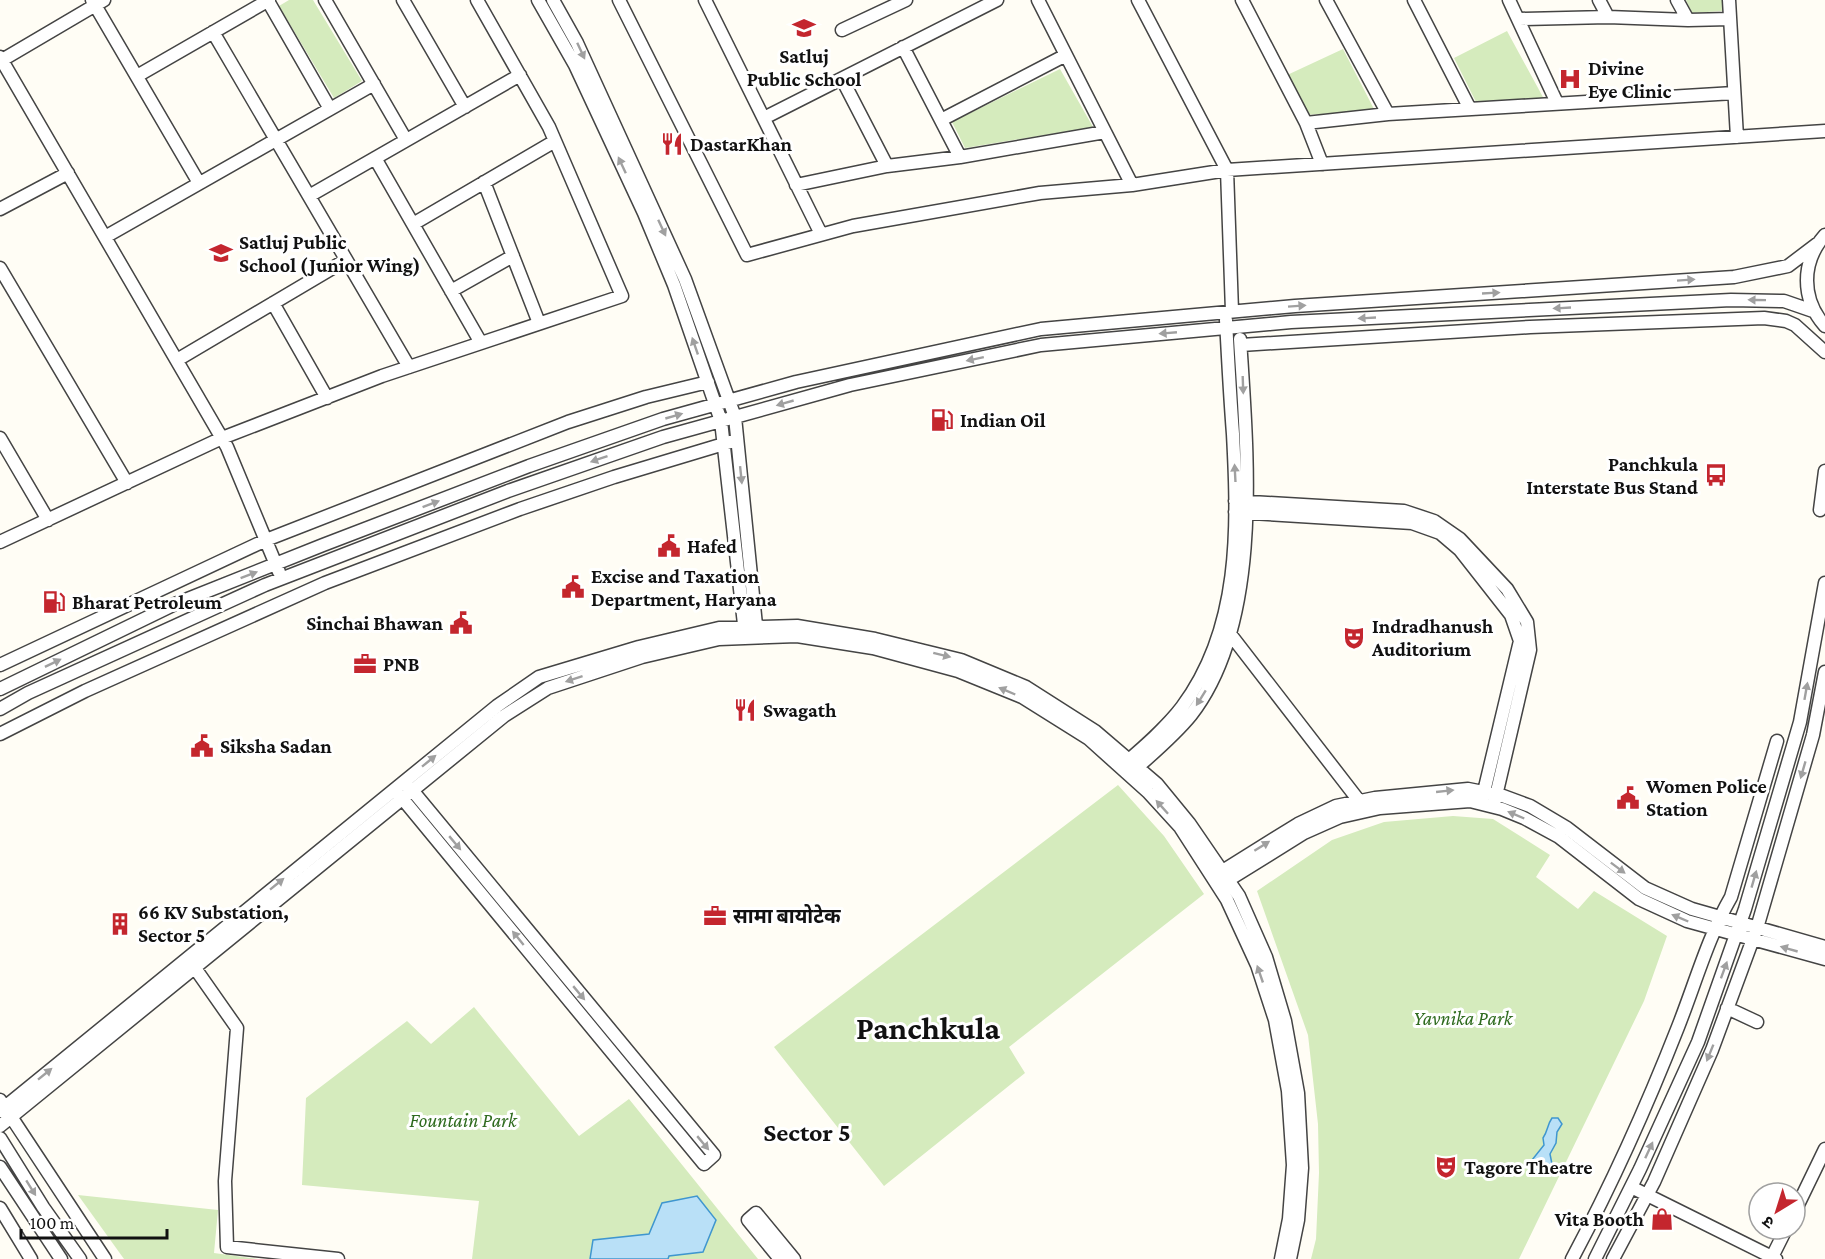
<svg xmlns="http://www.w3.org/2000/svg" width="1825" height="1259" font-family="'Crimson Pro','Noto Sans Devanagari',serif">
<style>
.green{fill:#d5ebbd}
.water{fill:#b9e0f7;stroke:#3f96cf;stroke-width:1.5}
.lines{fill:none;stroke-linecap:round;stroke-linejoin:round}
.minor-casing{stroke:#444;stroke-width:15}
.minor{stroke:#fff;stroke-width:12}
.oneway{fill:#a0a0a0}
.labels{text-anchor:middle;dominant-baseline:central;stroke-width:6;stroke-linejoin:round;paint-order:stroke}
.poi-label{font-size:20px;font-weight:bold;fill:#111;stroke:#fff;text-anchor:start}
.park-label{font-size:20px;font-style:italic;fill:#2f6b1f;stroke:#fff}
.district-label{font-size:26px;font-weight:bold;fill:#111;stroke:#fff}
.town-label{font-size:32px;font-weight:bold;fill:#111;stroke:#fff}
</style>
<rect width="100%" height="100%" fill="#fffdf5"/>
<path class="green" d="M289,0H313L362,81L334,98L279,6Z
M1686,0H1722V11L1692,13Z
M1507,31L1544,99L1477,104L1454,58Z
M1343,49L1375,111L1304,115L1285,76Z
M1060,69L1093,127L965,148L952,122Z
M1118,785L1164,836L1204,894L1009,1047L1025,1073L884,1186L774,1047Z
M1453,816L1493,819L1550,855L1536,877L1578,909L1594,891L1667,936L1644,1001L1519,1259H1311L1316,1239L1319,1173L1318,1124L1308,1035L1257,891L1332,840L1384,822Z
M474,1007L579,1136L629,1099L758,1259H472L479,1201L302,1185L306,1098L407,1021L431,1044Z
M78,1195L218,1210L214,1253L258,1259H124Z"/>
<path class="water" d="M1552,1118H1558L1562,1124L1557,1132L1556,1143L1550,1154L1552,1164L1546,1172L1540,1173L1532,1167V1160L1544,1145L1543,1138C1548,1131 1547,1125 1552,1118Z
M697,1196L716,1220L703,1252L669,1256L668,1259H590L593,1240L649,1234L662,1203Z"/>
<g class="lines">
<g class="minor-casing">
<path id="minor" d="M92,0L199,183
M325,0L406,140
M403,0L465,107
M538,0L575,65L644,213L674,285L721,421L745,633
M553,0L577,43L685,279L735,417L757,635
M619,0L747,255L853,226L1040,193L1132,185L1227,170L1825,131
M705,0L821,234
M1038,0L1132,185
M1138,0L1227,170L1232,311
M1242,0L1306,123L1322,164
M1326,0L1388,114
M1414,0L1470,109
M1509,0L1557,103
M1599,0L1608,17
M1677,0L1688,20
M1729,0L1737,137
M268,1L330,109
M1520,19L1608,17L1688,20L1730,19
M842,30L906,0
M213,32L409,367
M903,47L960,157
M0,57L227,447L279,572
M2,60L104,0
M137,76L269,0
M842,79L887,166
M764,118L997,0
M941,120L1066,55
M1306,123L1388,114L1734,93
M375,158L481,343
M484,182L539,323
M796,185L887,166L960,157L1105,132
M309,196L520,75
M0,209L68,173
M413,224L555,141
M1825,235C1801,262 1801,299 1825,326
M105,237L374,84
M0,268L127,483
M451,291L513,256
M273,303L327,398
M1241,345L1530,327L1764,318L1786,321L1795,325L1825,352
M177,360L346,260
M0,438L48,520
M1235,501L1404,511L1434,521L1460,539L1507,589L1527,622L1530,650L1495,800
M1820,510L1825,471
M1235,512L1412,523L1440,533L1460,550L1511,615L1520,641L1482,800
M0,542L222,438L382,376L622,296L549,127L477,0
M1227,630L1363,806
M0,665L266,540L568,422L646,397L708,382
M0,689L175,604L323,545L529,466L663,419L796,382L1041,329L1295,306L1734,277L1788,266L1817,244
M0,709L28,693L265,585L508,491L663,437L850,385L1041,345L1291,322L1731,300L1784,301L1813,311
M0,734L85,691L325,583L520,509L614,477L737,440
M1124,764C1144,747 1166,728 1182,707C1241,628 1238,527 1233,434C1230,396 1228,358 1226,320
M1132,772C1152,754 1174,736 1191,715C1264,621 1247,451 1240,339
M397,792L704,1164L714,1155L407,784
M1216,875L1298,824L1336,806L1375,798L1468,789L1503,796L1530,806L1567,828L1645,888L1692,909L1825,947
M1222,884L1304,833L1340,817L1380,808L1470,801L1502,809L1524,818L1559,837L1639,899L1687,921L1825,959
M190,961L237,1028L225,1181L227,1247L338,1259
M1727,1008L1757,1022
M0,1100L105,1259
M0,1111L497,706L539,677L639,647L719,628L797,626L875,639L961,660L1026,687L1095,731L1157,784L1189,823L1239,896L1266,957L1285,1021L1298,1093L1302,1168L1298,1220L1290,1259
M0,1126L504,716L548,688L642,657L719,639L797,636L873,648L958,671L1022,697L1089,739L1148,792L1180,827L1227,900L1257,965L1275,1020L1288,1091L1293,1165L1289,1219L1281,1259
M0,1138L43,1207L80,1259
M0,1167L61,1259
M1631,1187L1776,1259
M0,1208L31,1259
M1795,1211L1825,1149
M780,1259L748,1220L756,1213L794,1259
M1572,1259C1612,1184 1647,1106 1678,1027C1695,984 1708,937 1731,897L1777,741
M1595,1259L1640,1169L1698,1042L1745,909L1800,722L1825,583
M1613,1259L1654,1182L1712,1050L1757,928L1813,735L1825,672
M1771,1259L1786,1229"/>
</g>
<use href="#minor" class="minor"/>
</g>
<defs><path id="oneway-solid" d="M-6-.8H1V-3.2L6.5 0L1 3.2V.8H-6Z" transform="scale(1.5)"/></defs>
<g class="oneway">
<use href="#oneway-solid" transform="translate(581 51) rotate(65)"/>
<use href="#oneway-solid" transform="translate(622 165) rotate(-115)"/>
<use href="#oneway-solid" transform="translate(662 228) rotate(65)"/>
<use href="#oneway-solid" transform="translate(1686 280) rotate(-4)"/>
<use href="#oneway-solid" transform="translate(1491 293) rotate(-3)"/>
<use href="#oneway-solid" transform="translate(1757 300) rotate(-179)"/>
<use href="#oneway-solid" transform="translate(1297 306) rotate(-4)"/>
<use href="#oneway-solid" transform="translate(1562 308) rotate(177)"/>
<use href="#oneway-solid" transform="translate(1367 318) rotate(177)"/>
<use href="#oneway-solid" transform="translate(1168 333) rotate(175)"/>
<use href="#oneway-solid" transform="translate(695 346) rotate(-109)"/>
<use href="#oneway-solid" transform="translate(975 359) rotate(168)"/>
<use href="#oneway-solid" transform="translate(1243 385) rotate(88)"/>
<use href="#oneway-solid" transform="translate(785 403) rotate(164)"/>
<use href="#oneway-solid" transform="translate(674 416) rotate(-16)"/>
<use href="#oneway-solid" transform="translate(599 459) rotate(161)"/>
<use href="#oneway-solid" transform="translate(1235 473) rotate(-93)"/>
<use href="#oneway-solid" transform="translate(741 475) rotate(84)"/>
<use href="#oneway-solid" transform="translate(431 504) rotate(-21)"/>
<use href="#oneway-solid" transform="translate(249 575) rotate(-21)"/>
<use href="#oneway-solid" transform="translate(942 655) rotate(14)"/>
<use href="#oneway-solid" transform="translate(53 663) rotate(-26)"/>
<use href="#oneway-solid" transform="translate(574 679) rotate(162)"/>
<use href="#oneway-solid" transform="translate(1007 691) rotate(-157)"/>
<use href="#oneway-solid" transform="translate(1806 691) rotate(-80)"/>
<use href="#oneway-solid" transform="translate(1201 698) rotate(122)"/>
<use href="#oneway-solid" transform="translate(429 761) rotate(-39)"/>
<use href="#oneway-solid" transform="translate(1803 770) rotate(106)"/>
<use href="#oneway-solid" transform="translate(1445 791) rotate(-6)"/>
<use href="#oneway-solid" transform="translate(1162 807) rotate(-132)"/>
<use href="#oneway-solid" transform="translate(1516 815) rotate(-157)"/>
<use href="#oneway-solid" transform="translate(455 843) rotate(50)"/>
<use href="#oneway-solid" transform="translate(1262 846) rotate(-32)"/>
<use href="#oneway-solid" transform="translate(1618 868) rotate(37)"/>
<use href="#oneway-solid" transform="translate(1754 879) rotate(-74)"/>
<use href="#oneway-solid" transform="translate(277 884) rotate(-39)"/>
<use href="#oneway-solid" transform="translate(1680 918) rotate(-157)"/>
<use href="#oneway-solid" transform="translate(518 938) rotate(-129)"/>
<use href="#oneway-solid" transform="translate(1789 949) rotate(-164)"/>
<use href="#oneway-solid" transform="translate(1724 970) rotate(-70)"/>
<use href="#oneway-solid" transform="translate(1260 974) rotate(-109)"/>
<use href="#oneway-solid" transform="translate(579 993) rotate(50)"/>
<use href="#oneway-solid" transform="translate(1710 1053) rotate(112)"/>
<use href="#oneway-solid" transform="translate(45 1074) rotate(-39)"/>
<use href="#oneway-solid" transform="translate(703 1143) rotate(50)"/>
<use href="#oneway-solid" transform="translate(1649 1150) rotate(-65)"/>
<use href="#oneway-solid" transform="translate(31 1188) rotate(58)"/>
</g>
<defs>
<g id="school-bare" transform="scale(1.8)"><path d="M0-5L7-2L0 1L-7-2ZM-4 1L0 2.5L4 1V4Q0 6-4 4Z" fill="#c4262e" stroke="#fff" stroke-width="2.5" paint-order="stroke"/></g>
<g id="hospital-bare" transform="scale(1.8)"><path d="M-5-5h3v3.5h4V-5h3V5h-3V1.5h-4V5h-3Z" fill="#c4262e" stroke="#fff" stroke-width="2.5" paint-order="stroke"/></g>
<g id="restaurant-bare" transform="scale(1.8)"><path d="M-5-6h1v4h1v-4h1v4h1v-4h1v5L-1.5 .5V6h-2V.5L-5-1ZM5-6V6H3V1.5H1.5Q1.5-4 5-6Z" fill="#c4262e" stroke="#fff" stroke-width="2.5" paint-order="stroke"/></g>
<g id="fuel-bare" transform="scale(1.8)"><path d="M-5.5-6h7V0h2V4h1.3V-2.5L3-4.5l.8-.8L6-3V5H2.5V1h-1V6h-7ZM-4.2-4.7v3.2H.2V-4.7Z" fill="#c4262e" stroke="#fff" stroke-width="2.5" paint-order="stroke"/></g>
<g id="bus-bare" transform="scale(1.8)"><path d="M-5-6H5V4H4V6H2V4H-2V6H-4V4H-5ZM-3.5-4V0h7V-4ZM-3.5 1.2v1.5H-2V1.2ZM2 1.2v1.5H3.5V1.2Z" fill="#c4262e" stroke="#fff" stroke-width="2.5" paint-order="stroke"/></g>
<g id="civic-bare" transform="scale(1.8)"><path d="M-.6-6.5H3V-4.5H.6V-3L4-1V1h2V6H-6V1h2V-1L-.6-3ZM-1.2 2.5V6h2.4V2.5Z" fill="#c4262e" stroke="#fff" stroke-width="2.5" paint-order="stroke"/></g>
<g id="theatre-bare" transform="scale(1.8)"><path d="M-5-5.5Q0-4 5-5.5V0Q5 5 0 6Q-5 5-5 0ZM-3.3-2.5H-1v1.5H-3.3ZM1-2.5H3.3v1.5H1ZM-2.8 1Q0 5.5 2.8 1Z" fill="#c4262e" stroke="#fff" stroke-width="2.5" paint-order="stroke"/></g>
<g id="office-bare" transform="scale(1.8)"><path d="M-6-3h4V-5.5h4V-3h4V5H-6ZM-1-4.5V-3h2v-1.5ZM-6 0V1H6V0Z" fill="#c4262e" stroke="#fff" stroke-width="2.5" paint-order="stroke"/></g>
<g id="building-bare" transform="scale(1.8)"><path d="M-4-6H4V6H1V3H-1V6H-4ZM-2.5-4.3h1.7v1.8h-1.7ZM.8-4.3h1.7v1.8H.8ZM-2.5-1h1.7V.8h-1.7ZM.8-1h1.7V.8H.8Z" fill="#c4262e" stroke="#fff" stroke-width="2.5" paint-order="stroke"/></g>
<g id="shop-bare" transform="scale(1.8)"><path d="M-5-2.5h2.3a2.7 3.5 0 0 1 5.4 0H5L5.5 6h-11ZM-1.5-2.5h3a1.5 2.3 0 0 0-3 0Z" fill="#c4262e" stroke="#fff" stroke-width="2.5" paint-order="stroke"/></g>
</defs>
<g fill-rule="evenodd">
<use href="#school-bare" x="804" y="28"/>
<use href="#hospital-bare" x="1570" y="79"/>
<use href="#restaurant-bare" x="672" y="144"/>
<use href="#school-bare" x="221" y="253"/>
<use href="#fuel-bare" x="942" y="420"/>
<use href="#bus-bare" x="1716" y="475"/>
<use href="#civic-bare" x="669" y="546"/>
<use href="#civic-bare" x="573" y="587"/>
<use href="#fuel-bare" x="54" y="602"/>
<use href="#civic-bare" x="461" y="623"/>
<use href="#theatre-bare" x="1354" y="638"/>
<use href="#office-bare" x="365" y="664"/>
<use href="#restaurant-bare" x="745" y="710"/>
<use href="#civic-bare" x="202" y="746"/>
<use href="#civic-bare" x="1628" y="798"/>
<use href="#office-bare" x="715" y="916"/>
<use href="#building-bare" x="120" y="924"/>
<use href="#theatre-bare" x="1446" y="1167"/>
<use href="#shop-bare" x="1662" y="1219"/>
</g>
<g class="labels">
<g class="poi-label">
<text x="804" y="56" text-anchor="middle">Satluj<tspan x="804" dy="23">Public School</tspan></text>
<text x="1588" y="68">Divine<tspan x="1588" dy="23">Eye Clinic</tspan></text>
<text x="690" y="144">DastarKhan</text>
<text x="239" y="242">Satluj Public<tspan x="239" dy="23">School (Junior Wing)</tspan></text>
<text x="960" y="420">Indian Oil</text>
<text x="1698" y="464" text-anchor="end">Panchkula<tspan x="1698" dy="23">Interstate Bus Stand</tspan></text>
<text x="687" y="546">Hafed</text>
<text x="591" y="576">Excise and Taxation<tspan x="591" dy="23">Department, Haryana</tspan></text>
<text x="72" y="602">Bharat Petroleum</text>
<text x="443" y="623" text-anchor="end">Sinchai Bhawan</text>
<text x="1372" y="626">Indradhanush<tspan x="1372" dy="23">Auditorium</tspan></text>
<text x="383" y="664">PNB</text>
<text x="763" y="710">Swagath</text>
<text x="220" y="746">Siksha Sadan</text>
<text x="1646" y="786">Women Police<tspan x="1646" dy="23">Station</tspan></text>
<text x="138" y="912">66 KV Substation,<tspan x="138" dy="23">Sector 5</tspan></text>
<text x="733" y="916">सामा बायोटेक</text>
<text x="1464" y="1167">Tagore Theatre</text>
<text x="1644" y="1219" text-anchor="end">Vita Booth</text>
</g>
<g class="park-label">
<text x="1463" y="1018">Yavnika Park</text>
<text x="463" y="1120">Fountain Park</text>
</g>
<g class="district-label">
<text x="807" y="1132">Sector 5</text>
</g>
<g class="town-label">
<text x="928" y="1028">Panchkula</text>
</g>
</g>
<g transform="translate(1777 1211) rotate(218)"><circle r="28" fill="#ffffff" stroke="#a0a0a0" stroke-width="1.5"/>
<path d="M0-4.5L10 22L0 15L-10 22Z" fill="#c4262e"/>
<text y="-9" font-size="16" font-weight="bold" text-anchor="middle" fill="#111111">उ</text>
</g>
<path d="M21 1229v9h146v-9" fill="none" stroke="#111111" stroke-width="3"/>
<text x="30" y="1229" font-size="18" fill="#111111" stroke="#ffffff" stroke-width="4.5" paint-order="stroke">100 m</text>
</svg>
